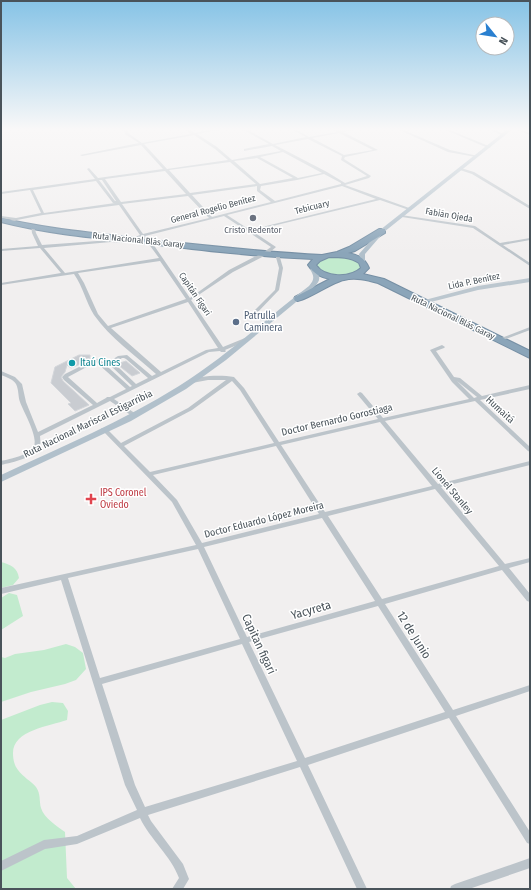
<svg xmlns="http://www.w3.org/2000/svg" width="531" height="890" font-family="'Fira Sans Condensed',sans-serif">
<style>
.green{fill:#c2ebce}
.building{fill:#c9ccd1;stroke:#d3d6da}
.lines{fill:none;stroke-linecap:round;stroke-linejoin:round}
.highway-casing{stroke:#7790a5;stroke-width:2}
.street{fill:#bcc4ca;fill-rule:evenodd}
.secondary{fill:#bcc7cf;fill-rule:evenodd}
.primary{fill:#b1c0cb;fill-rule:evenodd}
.highway{fill:#8ba5b9;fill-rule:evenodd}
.worship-dot{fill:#6b7280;stroke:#fff;stroke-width:1.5}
.service-dot{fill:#5c6f8a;stroke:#fff;stroke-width:1.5}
.culture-dot{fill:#0f9aa8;stroke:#fff;stroke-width:1.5}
.health-dot{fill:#e0444e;stroke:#fff;stroke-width:1.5}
.labels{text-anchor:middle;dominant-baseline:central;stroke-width:3;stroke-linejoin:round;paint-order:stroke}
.far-street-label{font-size:9px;fill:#49535a;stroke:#fff}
.far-worship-label{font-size:9px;fill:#5b616d;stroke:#fff}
.service-label{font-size:10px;fill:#4e5e75;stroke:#fff;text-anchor:start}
.culture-label{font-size:10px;fill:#0d838f;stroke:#fff;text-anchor:start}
.street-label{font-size:10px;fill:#49535a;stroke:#fff}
.health-label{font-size:10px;fill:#be3a42;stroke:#fff;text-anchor:start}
.near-street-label{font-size:12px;fill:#49535a;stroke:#fff}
</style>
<rect width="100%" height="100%" fill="#f1efef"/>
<path class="green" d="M337,256L352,258L361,264L362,267C353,281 331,275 319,271L315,264C320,258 329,257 337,256Z
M1,562C11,565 17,567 19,578L13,585L1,588Z
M9,593L17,595L23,616L1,630V598Z
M66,644L75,647L83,653L86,669L76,680L65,684L31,692L1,702V657L5,658L15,654L44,650Z
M52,702L63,703L68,711L67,720C50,726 13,730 13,753C13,759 14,765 18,770C23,777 31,781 36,787C41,794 39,801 41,808C44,818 57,826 65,832L67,878L76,889H1V720L40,705Z"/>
<path class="building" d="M79,355H90V360L71,368L67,365L65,372L61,377L63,381L89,405L75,411L68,404L71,403L51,383L55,367Z
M126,361L140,373L132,376L117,364Z"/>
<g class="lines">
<g class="highway-casing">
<path id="highway" d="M1,218C48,229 95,233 143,239C202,245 262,252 322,255L337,252L349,247L379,229H385V233L355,251L348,253C358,255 365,258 369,268L363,274L384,279L530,351V358L378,283C367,280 355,277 344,280C332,282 303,303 295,301L294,299L295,297L330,279C320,277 314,274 308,265L313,259C256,257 199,250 143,243C95,238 48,234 1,222ZM329,257C340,257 350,257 359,263L361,268C350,278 325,278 316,265L320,261Z"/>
</g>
<path class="street" d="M127,128H131L128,130V133L142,143L191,134L184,128H187L195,133L220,128H227L197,134L217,147L232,160L281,151L272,146L244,151V149L269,144L240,128H244L273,144L306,137L289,128H293L309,137L337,132L331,128C335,128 337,130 341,131C345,131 355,128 361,128L343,132L378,150L345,157L344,159L371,176L369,178L345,185L412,209L409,210L380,200L252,231L276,247L268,254L233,272L191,300L223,347L245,338L248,340L247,341L225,350L226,351L225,352H221L220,351L209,352L114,399L136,414L137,415L136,416H132L110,401L40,436C40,439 41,442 40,445C36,458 13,462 1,465V461C10,459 30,455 34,446C38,436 24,413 20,402C18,397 19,390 16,384C13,379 6,377 1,375V371L15,377L22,384L26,402L38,432L93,405L64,380L62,377L65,374L95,359H99L130,387L132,386L110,365L109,362L110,361L118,356L127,355L152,376L156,374C135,355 110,338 94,315C86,302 83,287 74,274L1,285V283L61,273L40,248L1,251V249L38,246L32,233L31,225L34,226L36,233L42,245L111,240L126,241L140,235L119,205L43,215L17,220L11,223L9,222L12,220L1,218V216L16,218L41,213L30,190L1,194V192L95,179L87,169L89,168L98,178L163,169L141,145L82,156L80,155L139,143L125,134L124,130ZM339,133L373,150L344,155L312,138ZM194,135L215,149L228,160L167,169L144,144ZM308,139L342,156L341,160L367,176L345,183L327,172L275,145ZM283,152L322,173L298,178L260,157ZM257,158L293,178L260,184L234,161ZM230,162L256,184L190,193L169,170ZM165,171L186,194L121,202L105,179ZM324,174L341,183V184L275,201L260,190L261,186L297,180ZM99,180H102L116,201H115ZM96,181L113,203H115L44,213L33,190ZM257,186V191L271,202L212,217L192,195ZM342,186L376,199L250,230L227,215ZM188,196L209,218L143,234L122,204ZM224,216L271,247L264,252L229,270L190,298L151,241L145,236ZM142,238L148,243L159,258L65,273L44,248L111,242L126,243ZM160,261L186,299L108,326L98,314L84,283L78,273ZM188,302L218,348L206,350L161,372L111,328ZM122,358H124L126,359L148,378L136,384L115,364V363ZM96,362L126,389L110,397H107L106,398L97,403L68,377Z
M395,128H399L450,150L478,156L476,157L448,152Z
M441,128H445L491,147L488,148Z
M487,128H491L506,135L503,136Z
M512,128H516L530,133V135Z
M461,168L474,172L530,206V209L472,174L460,170V168Z
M401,215L475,226L500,243L530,238V240L503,245L530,263V266L473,228L402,217L400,216Z
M275,253L279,254L283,268L279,290L255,315L260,317H272L274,318C266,322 257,321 250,315L275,290L279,268L275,254Z
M530,327V330L501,341L499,342L496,340Z
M442,345L445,347L444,348L436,351L454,377L460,378L482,396L530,385V389L480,400L530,447V452L528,451L475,401L385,421L438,484L530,461V465L441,487L505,564L530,558V562L509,568L530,594V602L527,601L502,570L385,604L453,710L530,685V691L456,716L530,832V844L527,843L449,718L308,765L367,889H357L300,767L148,815L151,821L183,864L189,879L183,889H172L179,878C171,856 150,839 140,818L77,844L45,849L1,871V861L44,840L77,836L137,810L125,785L61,580L1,594V588L196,545L172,502L102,430L101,429L102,428H106L121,443L188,408L226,380H208L192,383L189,381C199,375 222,375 234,377L244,388L279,442L378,419L357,394L360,392L362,393L383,418L469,399L452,382L430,350ZM232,381L240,390L274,443L150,472L124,446L192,410ZM457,381L477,397L474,398ZM380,422L432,486L325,512L281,445ZM276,446L319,514L202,543L177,500L153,475ZM435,489L499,566L382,599L328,516ZM322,518L375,601L247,637L204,547ZM198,549L240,639L100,678L68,578ZM378,606L445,712L305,758L249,642ZM242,644L297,761L145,807L135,785L102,684Z
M530,858V868L469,889H450L451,886L455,884Z"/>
<path class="secondary" d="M530,278V282L478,290L423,304L420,302L421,301L478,286Z"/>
<path class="primary" d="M509,128H514L384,232L365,254V263H361L359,254L380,230Z
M313,267L315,268C321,277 321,281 313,288L226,360L186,389L131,421L1,482V475C61,447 123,421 179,386C225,357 266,319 309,286C315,279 314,276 310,269Z"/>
<use href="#highway" class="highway"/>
</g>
<linearGradient id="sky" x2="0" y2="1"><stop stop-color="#86c3e6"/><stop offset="0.51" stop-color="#f9f8f8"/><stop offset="1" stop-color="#f9f8f8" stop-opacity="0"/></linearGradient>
<rect width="531" height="253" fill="url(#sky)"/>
<circle class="worship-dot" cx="253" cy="218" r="4"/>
<circle class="service-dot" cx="236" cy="322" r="4"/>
<circle class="culture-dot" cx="72" cy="363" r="4"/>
<path class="health-dot" d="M89 493h4v4h4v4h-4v4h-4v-4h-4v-4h4z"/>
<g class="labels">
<g class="far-street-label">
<text transform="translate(312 207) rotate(-14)">Tebicuary</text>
<text transform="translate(213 209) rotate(-15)">General Rogelio Benítez</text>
<text transform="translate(449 215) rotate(10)">Fabián Ojeda</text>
<text transform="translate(138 240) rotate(6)">Ruta Nacional Blás Garay</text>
<text transform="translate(474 281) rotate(-12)">Lida P. Benítez</text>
<text transform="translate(195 294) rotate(56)">Capitán Figari</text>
<text transform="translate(453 317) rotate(26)">Ruta Nacional Blás Garay</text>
</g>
<g class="far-worship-label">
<text x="253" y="230">Cristo Redentor</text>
</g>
<g class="service-label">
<text x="244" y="316">Patrulla<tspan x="244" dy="12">Caminera</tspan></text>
</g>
<g class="culture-label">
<text x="80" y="363">Itaú Cines</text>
</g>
<g class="street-label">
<text transform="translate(500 410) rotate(43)">Humaitá</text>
<text transform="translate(337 420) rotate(-13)">Doctor Bernardo Gorostiaga</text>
<text transform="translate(88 424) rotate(-26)">Ruta Nacional Mariscal Estigarribia</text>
<text transform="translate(452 491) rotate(50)">Lionel Stanley</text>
<text transform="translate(264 520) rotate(-14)">Doctor Eduardo López Moreira</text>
</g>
<g class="health-label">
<text x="100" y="493">IPS Coronel<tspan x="100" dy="12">Oviedo</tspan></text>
</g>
<g class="near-street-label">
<text transform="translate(311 610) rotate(-16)">Yacyreta</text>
<text transform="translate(414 635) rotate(58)">12 de Junio</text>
<text transform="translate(259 644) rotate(65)">Capitan figari</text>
</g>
</g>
<rect width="531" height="890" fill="none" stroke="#49535a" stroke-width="4"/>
<g transform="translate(495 36) rotate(120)"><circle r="19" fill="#ffffff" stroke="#b6babd"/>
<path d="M0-3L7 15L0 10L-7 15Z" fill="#2a80d0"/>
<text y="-6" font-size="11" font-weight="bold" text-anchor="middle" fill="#49535a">N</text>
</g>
</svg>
